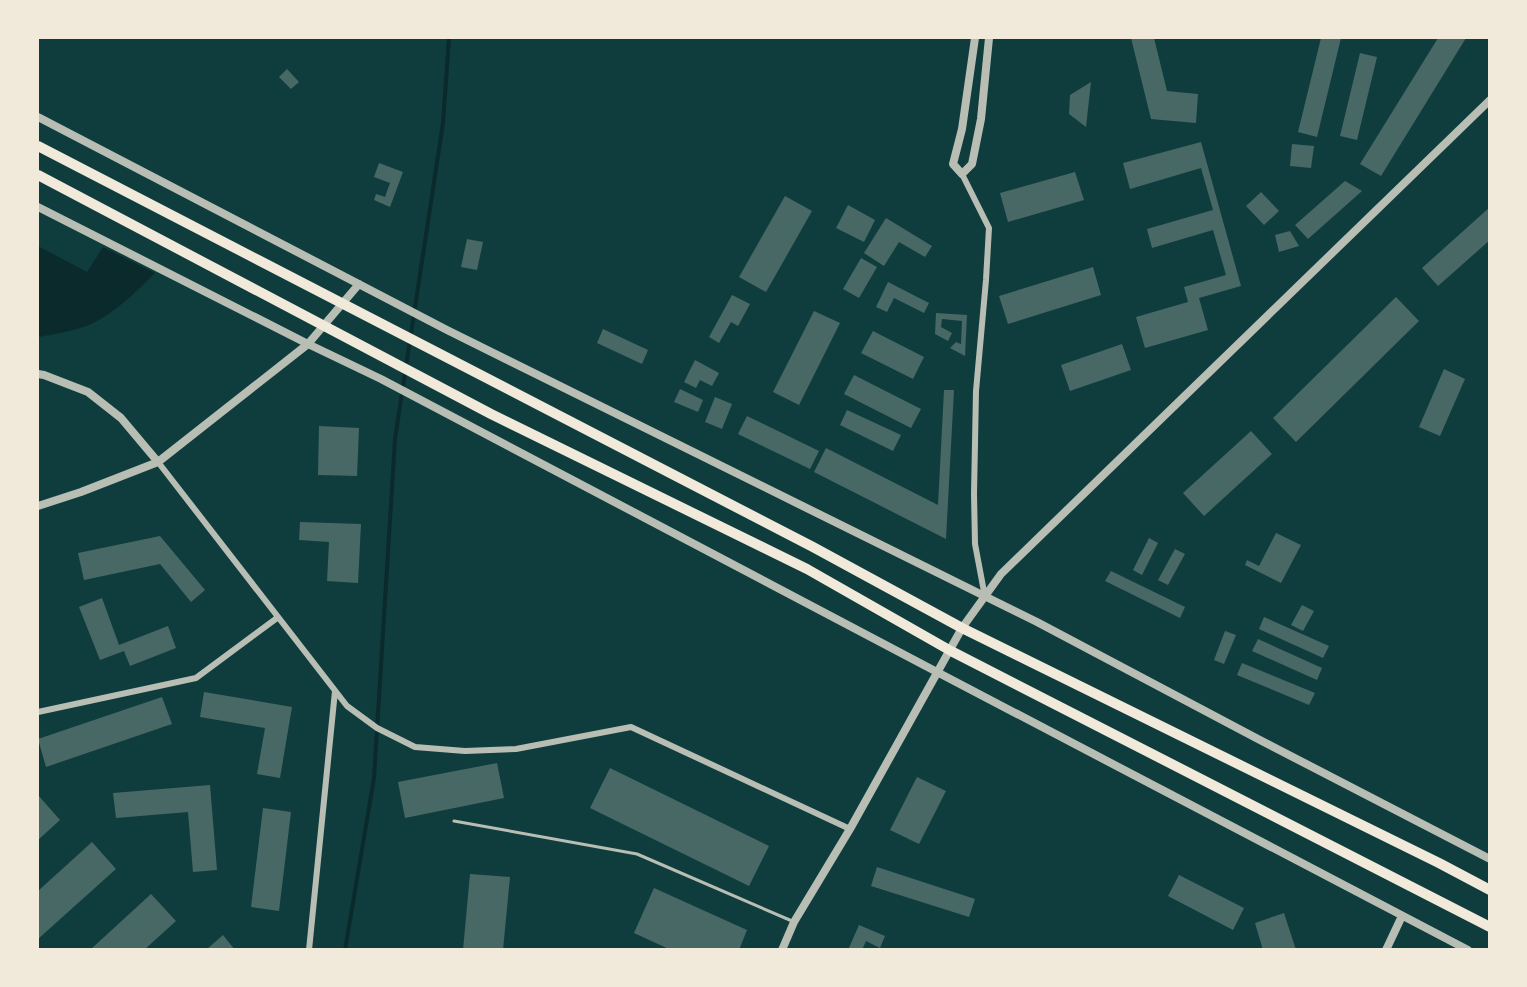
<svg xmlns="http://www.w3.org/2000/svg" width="1527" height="987" font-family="'Noto Serif',serif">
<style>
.water{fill:#0a2a2b}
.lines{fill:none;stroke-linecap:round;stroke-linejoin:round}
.stream{stroke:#0a2a2b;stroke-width:4}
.building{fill:#486865}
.service{stroke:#b8beb3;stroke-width:3}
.minor{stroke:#b8beb3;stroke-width:6}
.tertiary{stroke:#b8beb3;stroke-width:8}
.trunk{stroke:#f1e9da;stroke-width:10}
</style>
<rect width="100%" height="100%" fill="#0f3d3e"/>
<path class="water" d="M38,246L87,272L103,247L155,273C137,291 119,309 97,321C82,330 55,334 38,337Z"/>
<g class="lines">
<path class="stream" d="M345,950L374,778L395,439L443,123L449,38"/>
</g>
<path class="building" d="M1131,38H1154L1167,91L1198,94L1196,123L1151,119Z
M1321,38H1341L1317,137L1298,132Z
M1438,38H1466L1381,176L1360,164Z
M1360,53L1377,57L1357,140L1340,136Z
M287,69L299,82L291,89L279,77Z
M1091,82L1086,127L1069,114L1070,95Z
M1201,142L1241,286L1199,298L1208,330L1145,348L1136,317L1188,302L1184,287L1226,275L1213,230L1152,248L1147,229L1213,210L1201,168L1130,189L1123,163Z
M1292,144L1314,146L1311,168L1290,166Z
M379,163L403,172L390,207L374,200L376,194L385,197L390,183L374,177Z
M1075,172L1084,200L1008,222L1000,193Z
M1345,181L1362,191L1308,239L1295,225Z
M1261,192L1279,211L1264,225L1246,206Z
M785,196L812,211L766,292L739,277Z
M848,205L875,220L864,242L836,228Z
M1490,207V240L1438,286L1422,268Z
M886,218L932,246L925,257L899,242L884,266L864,253Z
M1290,231L1299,246L1279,252L1275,235Z
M467,239L483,242L477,270L461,267Z
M861,258L877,267L859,298L843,289Z
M1093,267L1101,295L1008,324L999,296Z
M888,282L929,303L924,313L894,298L887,312L876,307Z
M732,295L750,304L738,326L731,322L719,343L709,337Z
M1396,297L1419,321L1296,442L1273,418Z
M814,311L840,323L799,405L773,392Z
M936,313L967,315L965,356L950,348L956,342L961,344L962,321L942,319L941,327L952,333L948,341L935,334Z
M603,329L648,350L642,364L597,343Z
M873,331L924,357L913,379L861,353Z
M1122,344L1131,370L1070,391L1061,365Z
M695,360L719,373L712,386L700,380L696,388L684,382Z
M1444,369L1465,379L1440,436L1419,427Z
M854,375L921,409L911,428L844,394Z
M680,389L703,400L698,412L674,402Z
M944,390H954L946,539L814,472L826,448L938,505Z
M715,397L732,404L722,429L705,422Z
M847,410L901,435L893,451L840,425Z
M747,416L819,451L810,469L738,434Z
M319,426L359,428L357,476L318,475Z
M1251,431L1272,454L1204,516L1183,493Z
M300,522L361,524L358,583L327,581L329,542L299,540Z
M1276,533L1301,545L1281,583L1245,565L1247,560L1259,566Z
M160,536L205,590L191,602L160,564L84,580L78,553Z
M1149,538L1158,543L1142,575L1133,570Z
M1175,549L1185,554L1168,585L1158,580Z
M1111,571L1185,607L1180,618L1105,581Z
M102,598L119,645L168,626L176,648L130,666L124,651L100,660L79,607Z
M1302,605L1314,611L1303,631L1291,625Z
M1264,617L1329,646L1323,658L1259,629Z
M1225,631L1236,635L1224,664L1214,660Z
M1258,639L1322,668L1317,680L1252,651Z
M1242,663L1315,693L1309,705L1237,675Z
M204,692L292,707L280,778L257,774L265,728L200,717Z
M162,697L172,724L46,767L38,739Z
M497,763L504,798L405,818L398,782Z
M610,768L769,846L749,886L590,808Z
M917,777L946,791L919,844L890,830Z
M210,785L217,870L193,872L188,812L116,818L113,793Z
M38,795L60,820L38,840Z
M263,808L291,812L279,911L251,907Z
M92,842L116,869L38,939V891Z
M877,867L975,899L969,917L871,886Z
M470,874L510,877L503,950H463Z
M1179,875L1244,908L1233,930L1168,896Z
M654,888L747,930L739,950H671L634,933Z
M151,894L176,921L144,950H90Z
M1284,913L1296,950H1263L1255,923Z
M859,925L885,936L880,948L866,941L862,950H848Z
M223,935L235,950H206Z"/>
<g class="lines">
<path class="service" d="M454,821L637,854L792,921"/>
<path class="minor" d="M962,174L989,228L986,280L976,391L974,494L975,544L985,597
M158,462L347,706L377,728L415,747L465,751L516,749L631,727L850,829
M38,712L196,678L277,618
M309,950L335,691"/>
<path class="tertiary" d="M975,38L962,129L953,164L962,174L972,164L981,119L989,38
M38,117L447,330L1037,622L1258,739L1490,859
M38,207L308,344L381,379L937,672L1468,950
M38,374L44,375L88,392L121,418L158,462
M38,506L81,492L158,462L308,344L359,284
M782,950L794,922L850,829L962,628L1001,574L1490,100
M1386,950L1402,916"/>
<path class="trunk" d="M38,146L813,547L962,628L1439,863L1490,890
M38,175L491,414L807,569L951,651L1490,927"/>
</g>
<rect width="1527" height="987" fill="none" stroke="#f1e9da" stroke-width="78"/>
</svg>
